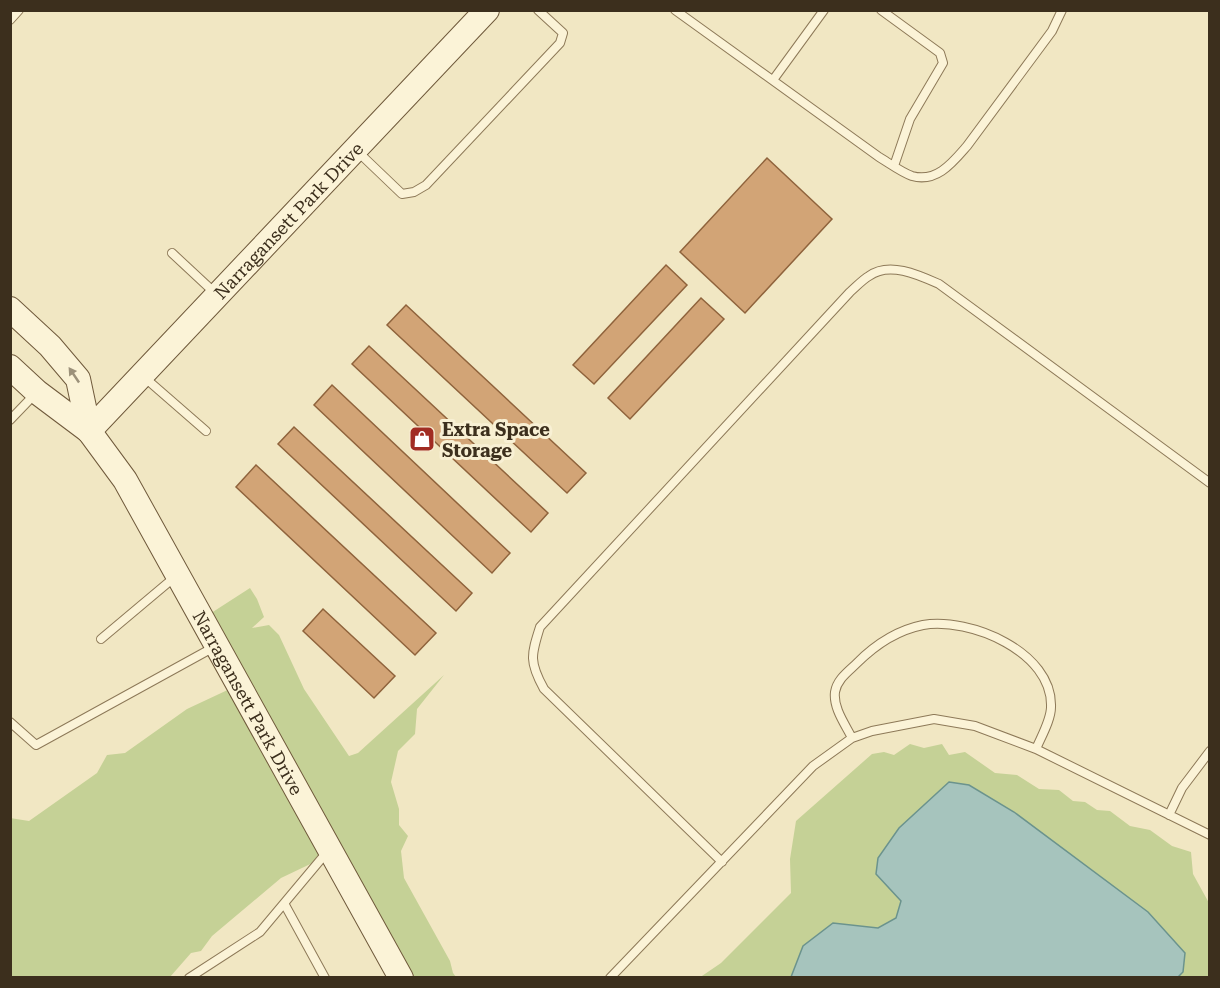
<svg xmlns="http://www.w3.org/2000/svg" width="1220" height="988" font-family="'Roboto Serif',serif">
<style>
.green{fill:#c5d196}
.water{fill:#a6c4bd;stroke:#6b938d;stroke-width:1.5}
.building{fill:#d2a476;stroke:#8f633c;stroke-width:1.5}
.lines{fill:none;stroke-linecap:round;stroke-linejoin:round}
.lane-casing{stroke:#8d7958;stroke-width:10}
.secondary-casing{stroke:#6f593b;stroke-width:26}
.lane{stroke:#fbf3d7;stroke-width:8}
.secondary{stroke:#fbf3d7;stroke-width:24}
.oneway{fill:#9c917a}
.labels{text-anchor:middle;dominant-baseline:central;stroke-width:6;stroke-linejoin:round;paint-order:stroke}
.street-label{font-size:18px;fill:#3c2f1d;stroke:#f8f0d4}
.poi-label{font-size:18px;font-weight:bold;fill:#3c2f1d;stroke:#f8f0d4;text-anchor:start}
</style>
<rect width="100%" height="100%" fill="#f1e7c3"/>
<path class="green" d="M250,588L257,599L264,617L252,628L269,625L279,635L304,689L349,756L358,753L444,675L417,709L415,734L398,751L391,782L399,809V825L408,836L401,851L404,878L450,961L453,973L456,977H393L325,857L281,878L212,936L201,951L191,953L170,977H11L10,818L29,821L97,773L107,755L125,753L187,709L234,687L205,617Z
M910,744L924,748L942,744L949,755L965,752L995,773L1017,775L1039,789L1059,790L1073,801L1085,802L1097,810L1110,811L1130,826L1150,830L1172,846L1191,852L1193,874L1209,903V977H1177L1183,972L1148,912L1014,812L969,785L876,874L901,901L896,918L878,928L833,923L803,946L791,977L699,978L721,963L791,893L790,859L796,821L872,754L884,752L894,755Z"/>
<path class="water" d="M949,782L969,785L1014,812L1148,912L1185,953L1183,972L1177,978L791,977L803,946L833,923L878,928L896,918L901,901L876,874L878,858L899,828Z"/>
<path class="building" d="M767,158L832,219L745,313L680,252Z
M666,265L687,285L594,384L573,365Z
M701,298L724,319L630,419L608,398Z
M406,305L586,473L567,493L387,325Z
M369,346L548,513L531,532L352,364Z
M332,385L510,553L492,573L314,405Z
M294,427L472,593L456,611L278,444Z
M256,465L436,633L415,655L236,487Z
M323,609L395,676L374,698L303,631Z"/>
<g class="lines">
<g class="lane-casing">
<path id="lane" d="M675,10L879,157C889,163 901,172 912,176C937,183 953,162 967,146L1052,31L1062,10
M881,10L940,53L943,63L910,119L894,166
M10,20L19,10
M773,80L824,10
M356,150L402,194L414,192L426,185L560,43L563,33L538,10
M172,253L216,294
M144,377L206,431
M10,420L35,394
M101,639L176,576
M10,722L36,745L216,646
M852,738C845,724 833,708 835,692C837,679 849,671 857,663C875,645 898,630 923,625C970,617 1053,652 1051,707C1051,720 1041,737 1036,749
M1169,815L1182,788L1210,751
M722,862L544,689C529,662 531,655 540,627L850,292C856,287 862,280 869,276C889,261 919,275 939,284L1210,483
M285,905L325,978
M189,978L260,932L327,852
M610,978L813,766L852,738L872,731L934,719L975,726L1036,749L1210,835"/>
</g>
<g class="secondary-casing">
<g id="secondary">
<path d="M10,309L50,346L78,379L89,431"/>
<path id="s1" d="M10,367L37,392L89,431L125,480L401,978"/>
<path id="s2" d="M89,431L487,10"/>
</g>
</g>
<use href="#lane" class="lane"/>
<use href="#secondary" class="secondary"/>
</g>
<defs><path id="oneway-solid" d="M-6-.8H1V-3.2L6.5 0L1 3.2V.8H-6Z" transform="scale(1.5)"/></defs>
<use class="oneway" href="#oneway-solid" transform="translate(74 375) rotate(-124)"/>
<defs>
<g id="shop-square" transform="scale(1.35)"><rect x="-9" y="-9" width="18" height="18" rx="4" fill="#a12c23" stroke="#f8f0d4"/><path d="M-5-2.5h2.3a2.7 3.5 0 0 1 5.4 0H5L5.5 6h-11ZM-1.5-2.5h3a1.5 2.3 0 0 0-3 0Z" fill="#fff"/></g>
</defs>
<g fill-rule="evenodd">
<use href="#shop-square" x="422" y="439"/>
</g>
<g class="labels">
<g class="street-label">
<text stroke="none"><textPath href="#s2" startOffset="290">Narragansett Park Drive</textPath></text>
<text stroke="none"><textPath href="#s1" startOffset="417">Narragansett Park Drive</textPath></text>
</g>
<g class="poi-label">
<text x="442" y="429">Extra Space<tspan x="442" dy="21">Storage</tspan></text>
</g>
</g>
<rect width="1220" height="988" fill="none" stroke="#3c2f1d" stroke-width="24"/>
</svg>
